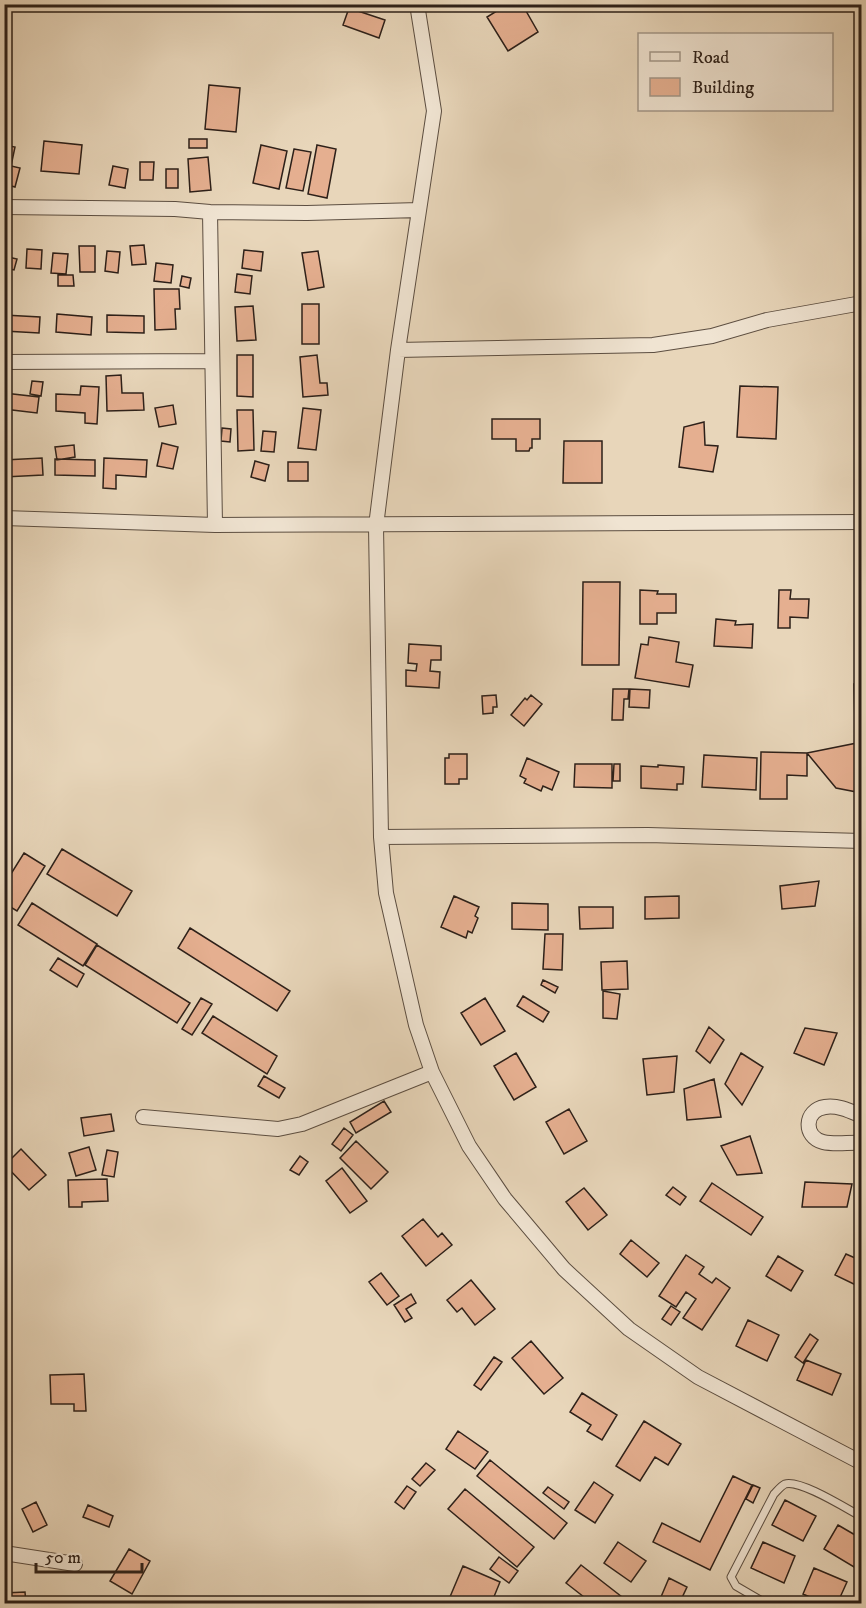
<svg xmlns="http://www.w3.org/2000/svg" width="866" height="1608" font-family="'IM FELL DW Pica',serif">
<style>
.building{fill:#e5af90;stroke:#2d2019;stroke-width:1.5}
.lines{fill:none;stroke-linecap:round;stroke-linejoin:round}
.lane-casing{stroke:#5c4e41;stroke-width:9}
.street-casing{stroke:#5c4e41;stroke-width:16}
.lane{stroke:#f0e4d2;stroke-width:7}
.street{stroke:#f0e4d2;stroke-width:14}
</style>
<rect width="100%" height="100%" fill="#e8d6ba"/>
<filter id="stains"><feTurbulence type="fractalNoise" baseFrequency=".00333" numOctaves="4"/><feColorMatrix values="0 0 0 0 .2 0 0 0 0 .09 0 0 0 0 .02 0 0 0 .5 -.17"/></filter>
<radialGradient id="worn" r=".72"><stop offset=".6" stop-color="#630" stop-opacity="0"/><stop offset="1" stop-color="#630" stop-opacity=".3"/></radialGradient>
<path class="building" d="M508,4H522L538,32L508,51L487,17Z
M349,8L385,20L379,38L343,25Z
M209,85L240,88L236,132L205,129Z
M189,139H207V148H189Z
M44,141L82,145L79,174L41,171Z
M4,145L15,147L11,166L20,168L15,187L4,184Z
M261,145L287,151L279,189L253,183Z
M317,145L336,149L327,198L308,194Z
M294,149L311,152L303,191L286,188Z
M208,157L211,190L190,192L188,159Z
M140,162H154L153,180H140Z
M113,166L128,169L125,188L109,185Z
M166,169H178V188H166Z
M144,245L146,264L132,265L130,246Z
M79,246H95V272H80Z
M27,249L42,250L41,269L26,268Z
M244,250L263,252L261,271L242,268Z
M107,251L120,252L118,273L105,271Z
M318,251L324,287L308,290L302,253Z
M53,253L68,254L66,274L51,273Z
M4,256L17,259L14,270L4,268Z
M156,263L173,265L171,283L154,281Z
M237,274L252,276L250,294L235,292Z
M58,275H73L74,286H58Z
M182,276L191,278L189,288L180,286Z
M154,289H179L180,309H175L176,329L155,330Z
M302,304H319V344H302Z
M253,306L256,340L237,341L235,307Z
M57,314L92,317L91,335L56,332Z
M4,315L40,317L39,333L4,331Z
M107,315L144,316V333L107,332Z
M237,355H253V397L237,396Z
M317,355L320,383H327L328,395L303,397L300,357Z
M121,375L122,393H143L144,410L107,411L106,376Z
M32,381L43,382L41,396L30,394Z
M81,386L99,387L97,424L85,423V413L56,411V394L80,395Z
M740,386L778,387L776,439L737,437Z
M4,393L39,397L37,413L4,409Z
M173,405L176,424L159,427L155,408Z
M303,408L321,410L316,450L298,448Z
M237,410H253L254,450L238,451Z
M492,419H540V439H532V448H530L529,451H516V439H492Z
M704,422L705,445L718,446L713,472L679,467L684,427Z
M222,428L231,429L230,442L221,441Z
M263,431L276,432L274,452L261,451Z
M564,441H602V483H563Z
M162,443L178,447L173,469L157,466Z
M74,445L75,457L57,460L55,447Z
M42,458L43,475L4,477V460Z
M104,458L147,460L146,477L116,475V489L103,488Z
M55,459L95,460V476L55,475Z
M255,461L269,465L265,481L251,477Z
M288,462H308V481H288Z
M583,582H620L619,665H582Z
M640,590L658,591L657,594H676V613H657V624H640Z
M779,590H791L790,599H809L808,618L790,617V628H778Z
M716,619L736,621L735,625L753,624L752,648L714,646Z
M649,637L679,642L676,662L693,665L689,687L635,678L641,644L648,645Z
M409,644L441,646V660H431L430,671L440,672L439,688L406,686V670L416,671L417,664L408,663Z
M854,684H862V724H855Z
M613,689H629L628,699H624L623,720H612Z
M630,689L650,690L649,708L629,707Z
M496,695L497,707H493V713L483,714L482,696Z
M531,695L542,704L524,726L511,715L525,698L527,700Z
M862,742V793L836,788L807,753Z
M761,752L807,753V776L787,775V799H760Z
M449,754H467V779H459V784H445V758H449Z
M704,755L757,758L756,790L702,787Z
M527,758L559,772L552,790L543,786L541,791L524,783L526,779L520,776Z
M575,764H612V788L574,787Z
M614,764H620V781H613Z
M658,765L684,767L683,784H677V790L641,788V766L658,767Z
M62,849L132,891L117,916L47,874Z
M24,853L45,866L17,911L4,903V885Z
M819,881L815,906L782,909L780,886Z
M454,896L479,907L475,916L478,918L472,933L468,931L466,938L441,927Z
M679,896V918L645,919V897Z
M32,903L97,944L83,966L18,925Z
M512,903L548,904V930L512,929Z
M579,907H613V928L580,929Z
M190,928L290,991L277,1011L178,948Z
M545,934H563L562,970L543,969Z
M97,945L190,1003L177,1023L85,965Z
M58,958L84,974L77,987L50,970Z
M627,961L628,989L602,990L601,962Z
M543,980L558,987L555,993L541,985Z
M603,991L620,994L617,1019L603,1018Z
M523,996L549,1012L543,1022L517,1006Z
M201,998L212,1004L192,1035L182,1029Z
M485,998L505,1031L481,1045L461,1013Z
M213,1016L277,1056L267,1074L202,1033Z
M709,1027L724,1040L710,1063L696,1051Z
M805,1028L837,1033L824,1065L794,1053Z
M516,1053L536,1087L514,1100L494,1066Z
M741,1053L763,1067L742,1105L725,1084Z
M677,1056L674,1092L647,1095L643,1059Z
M264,1076L285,1088L279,1098L258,1086Z
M714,1079L721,1117L687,1120L684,1089Z
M384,1101L391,1112L356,1133L350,1122Z
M569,1109L587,1141L564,1154L546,1122Z
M111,1114L114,1131L84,1136L81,1118Z
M344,1128L353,1135L341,1151L332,1144Z
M750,1136L762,1173L737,1175L721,1146Z
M356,1141L388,1172L371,1189L340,1158Z
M89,1147L96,1170L76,1176L69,1153Z
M21,1149L46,1175L29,1190L5,1165Z
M107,1150L118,1152L114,1177L102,1175Z
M300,1156L308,1162L299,1175L290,1170Z
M342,1168L367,1201L350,1213L326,1181Z
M107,1179L108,1201L82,1202V1207H69L68,1180Z
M805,1182L852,1184L847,1207H802Z
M712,1183L763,1217L751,1235L700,1201Z
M673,1187L686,1197L680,1205L666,1195Z
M584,1188L607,1215L588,1230L566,1202Z
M423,1219L438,1237L442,1233L452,1245L426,1266L402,1236Z
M631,1240L659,1263L647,1277L620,1254Z
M846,1254L862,1261V1288L835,1275Z
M686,1255L704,1267L699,1274L712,1283L716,1278L730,1288L702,1330L683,1318L696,1299L686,1292L676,1307L659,1296Z
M778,1256L803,1271L791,1291L766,1276Z
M381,1273L399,1296L387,1305L369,1282Z
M471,1280L495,1309L475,1325L462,1308L457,1312L447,1300Z
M411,1294L416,1303L406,1309L412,1318L405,1322L394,1305Z
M671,1306L680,1312L671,1325L662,1319Z
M748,1320L779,1335L767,1361L736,1346Z
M810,1334L818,1340L803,1363L795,1357Z
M531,1341L563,1378L544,1394L512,1358Z
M494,1357L502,1362L481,1390L474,1385Z
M806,1360L841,1374L832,1395L797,1380Z
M84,1374L86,1411H74V1404H51L50,1375Z
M582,1393L617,1415L602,1440L587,1431L591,1425L570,1412Z
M644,1421L681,1444L668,1465L655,1457L640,1481L616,1466Z
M458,1431L488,1452L475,1469L446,1449Z
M490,1460L567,1523L554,1539L477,1476Z
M426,1463L435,1470L420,1486L412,1479Z
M733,1476L752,1485L710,1570L653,1542L662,1523L700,1542Z
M594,1482L613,1495L595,1523L575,1510Z
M753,1485L760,1488L753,1503L746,1499Z
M407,1486L416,1492L404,1509L395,1502Z
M548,1487L569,1502L564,1509L543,1493Z
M465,1489L534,1547L517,1567L448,1509Z
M785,1500L816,1516L803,1541L772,1525Z
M36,1502L47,1525L33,1532L22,1509Z
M88,1505L113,1516L109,1527L83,1517Z
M838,1525L862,1539V1554L854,1567L824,1549Z
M618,1542L646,1561L631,1582L604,1563Z
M763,1542L795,1556L784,1583L751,1568Z
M129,1549L150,1561L132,1594L110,1581Z
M499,1557L518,1571L509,1583L490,1569Z
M581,1565L631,1604H593L566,1583Z
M463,1566L500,1582L491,1604H447Z
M814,1568L847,1582L837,1604H825L803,1594Z
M669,1578L687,1587L679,1604H658Z
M25,1592L26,1604H4V1593Z"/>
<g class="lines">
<g class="lane-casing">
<path id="lane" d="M767,1604L736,1586L731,1577L774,1494C777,1491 781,1486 785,1484C800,1479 847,1509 862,1517"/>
</g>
<g class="street-casing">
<path id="street" d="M417,4L434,111L398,350L376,526L381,837L386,893L416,1025L432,1072L469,1146L505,1199L564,1269L629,1329L698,1377L862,1463
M4,207L175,209L210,212L307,213L419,210
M210,212L215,525
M398,350L653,345L712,336L767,320L862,303
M4,362L212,361
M4,518L215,525L862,522
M381,837L648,835L862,841
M862,1116C850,1111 838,1105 825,1107C804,1110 803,1137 823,1142C835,1145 850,1142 862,1143
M143,1117L278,1129L302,1124L432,1072
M4,1553L75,1564"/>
</g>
<use href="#lane" class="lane"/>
<use href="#street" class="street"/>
</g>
<rect width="866" height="1608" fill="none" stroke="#e8d6ba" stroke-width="24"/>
<rect x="6" y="6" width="854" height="1596" fill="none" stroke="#2d2019" stroke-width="3"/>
<rect x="12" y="12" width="842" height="1584" fill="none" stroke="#2d2019" stroke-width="1.5"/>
<rect x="638" y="33" width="195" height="78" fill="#f0e4d2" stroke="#a29688" stroke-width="1.5"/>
<rect x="650" y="52" width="30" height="9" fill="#f0e4d2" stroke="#a29688" stroke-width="1.5"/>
<text x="692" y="63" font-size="18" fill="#2d2019">Road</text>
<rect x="650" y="78" width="30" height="18" fill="#e5af90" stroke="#a29688" stroke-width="1.5"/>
<text x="692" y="93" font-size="18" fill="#2d2019">Building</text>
<path d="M36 1563v9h106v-9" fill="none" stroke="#2d2019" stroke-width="3"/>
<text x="45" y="1563" font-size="18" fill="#2d2019" stroke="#f0e4d2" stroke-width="4.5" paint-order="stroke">50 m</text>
<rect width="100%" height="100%" filter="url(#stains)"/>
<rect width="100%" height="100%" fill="url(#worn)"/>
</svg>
